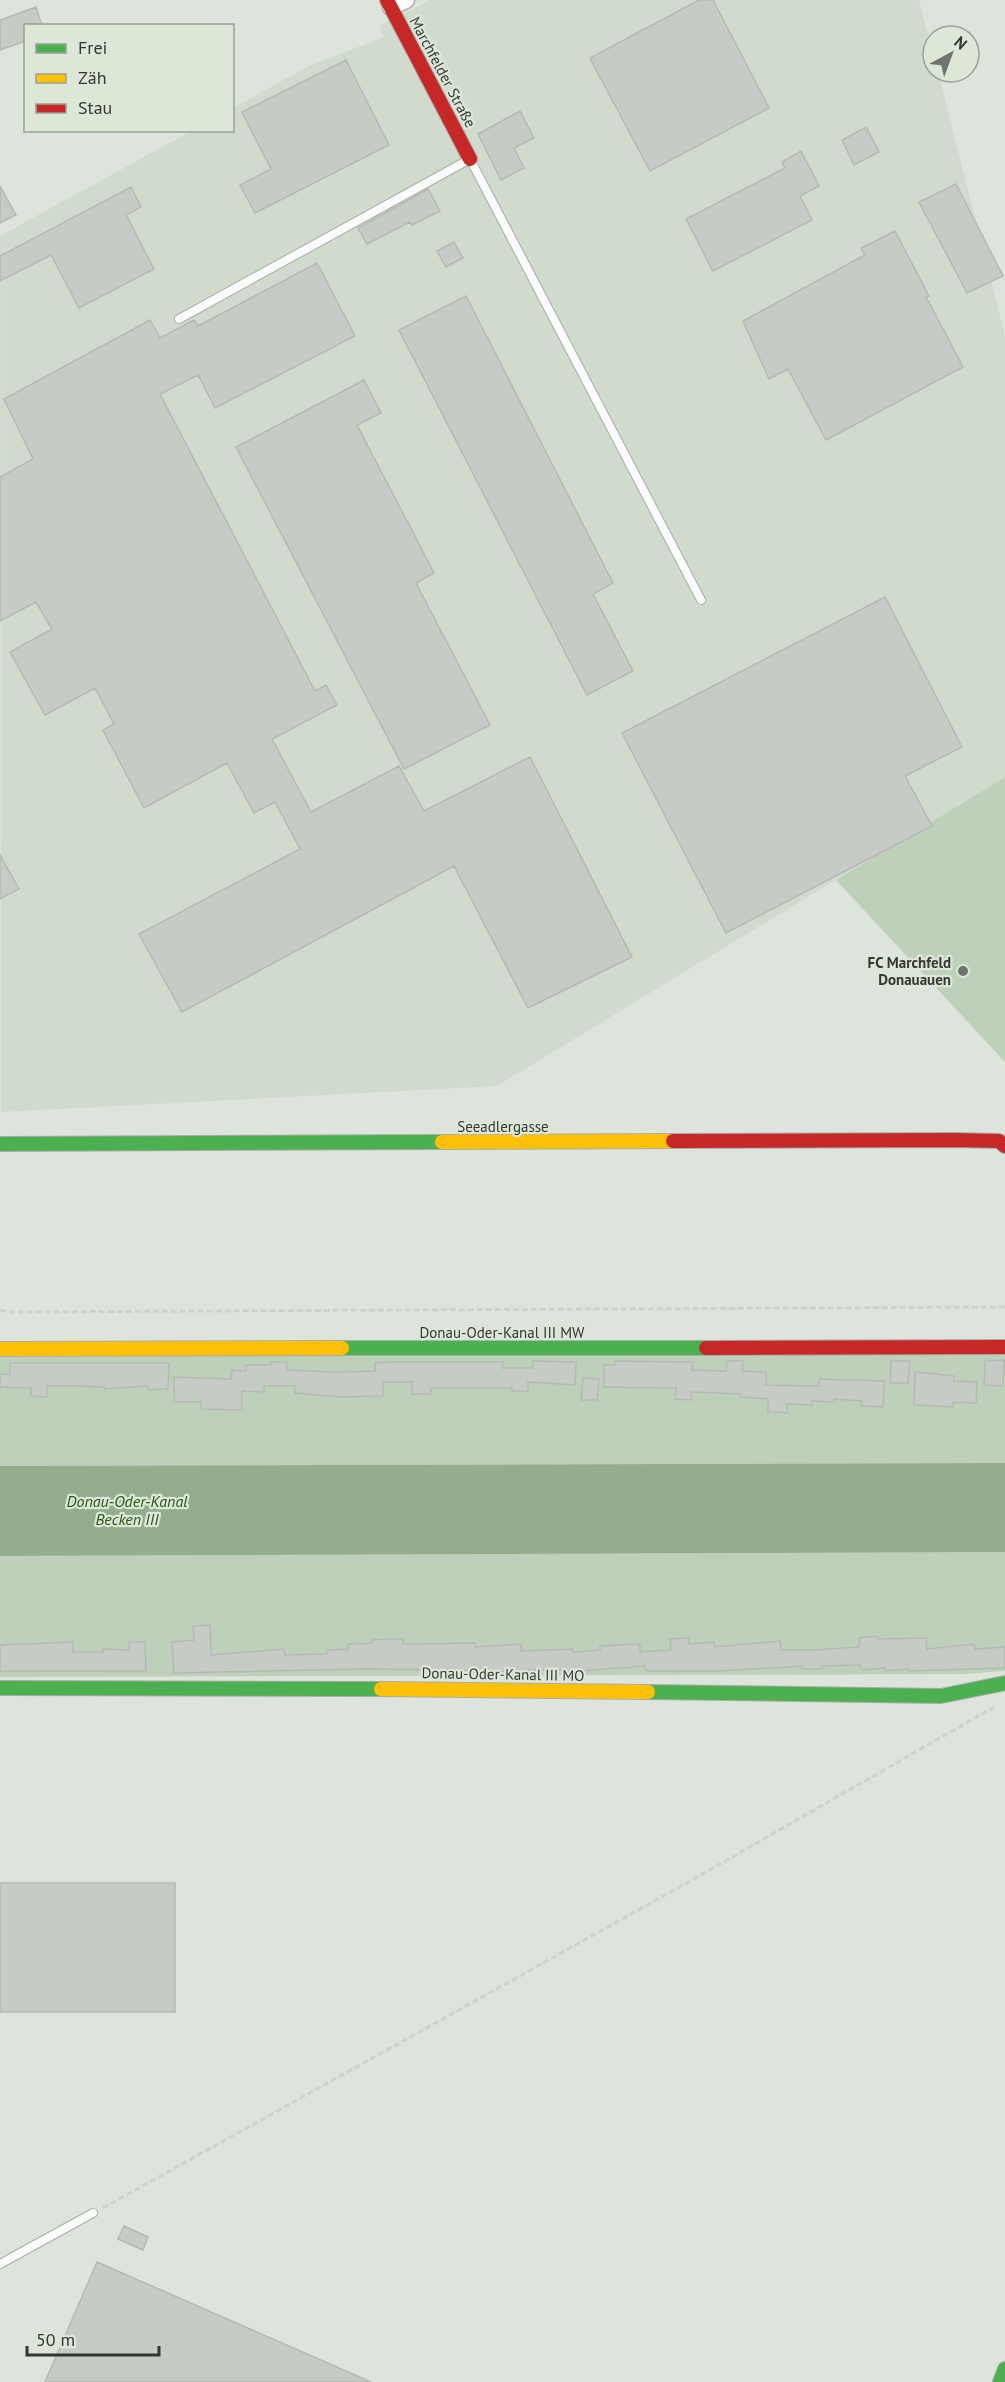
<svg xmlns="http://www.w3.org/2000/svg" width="1005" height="2382" font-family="'PT Sans',sans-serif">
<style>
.built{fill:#d0dbcd}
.green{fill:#bfd0ba}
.water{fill:#94ad8c}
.building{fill:#c6ccc5;stroke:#b4bab3;stroke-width:1.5}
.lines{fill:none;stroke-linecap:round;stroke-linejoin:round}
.lane-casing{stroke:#a8aca7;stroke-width:10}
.street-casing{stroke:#a8aca7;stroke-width:19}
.fast-casing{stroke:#a8aca7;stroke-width:16}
.slow-casing{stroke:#a8aca7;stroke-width:16}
.jam-casing{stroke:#a8aca7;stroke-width:16}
.path{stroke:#cfd1ce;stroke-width:3;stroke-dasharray:6 3;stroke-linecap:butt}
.lane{stroke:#fafbfa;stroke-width:8}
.street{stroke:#fafbfa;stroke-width:16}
.fast{stroke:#4caf50;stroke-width:14}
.slow{stroke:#ffc107;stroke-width:14}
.jam{stroke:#c62828;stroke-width:14}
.poi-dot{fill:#6f746e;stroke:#dce7d8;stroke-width:2}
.labels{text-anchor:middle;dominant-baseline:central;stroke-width:4.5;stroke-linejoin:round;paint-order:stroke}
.street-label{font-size:15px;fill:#343833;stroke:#dce7d8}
.poi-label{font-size:15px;font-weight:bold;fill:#343833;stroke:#dce7d8;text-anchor:end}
.water-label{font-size:16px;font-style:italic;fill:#295516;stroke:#dce7d8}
</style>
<rect width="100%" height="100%" fill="#dde4dc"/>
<path class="built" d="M430,0H919L933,54V72H938L1005,336V777L497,1086L1,1112L0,236L191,131L232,130L233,108L307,67L384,37L380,26Z"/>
<path class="green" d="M1005,777V1062L836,880Z
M1005,1354V1463L0,1466V1357Z
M1005,1552V1671H1002L965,1674L0,1677V1556Z"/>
<path class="water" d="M1005,1463V1552L0,1556V1466Z"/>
<path class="building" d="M699,0H713L769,108L650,171L590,58Z
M36,7L42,26H26V41L0,50V20Z
M346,60L389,145L255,213L240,185L271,169L242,112Z
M520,111L534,138L514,148L524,168L501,180L478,134Z
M866,127L879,152L854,165L842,140Z
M801,151L819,186L800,196L812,220L713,271L686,219L785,168L782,162Z
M956,184L1003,276L967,293L919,202Z
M0,186L16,215L0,223Z
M131,187L141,207L126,215L154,269L79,308L51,255L0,281V256Z
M428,189L440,211L412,225L410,222L367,244L358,228Z
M895,231L929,296L926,297L963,367L826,440L788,369L769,379L743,321L865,255L861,248Z
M454,242L463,258L446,267L437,251Z
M317,263L355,336L215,408L198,375L160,394L315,691L326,685L337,705L272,739L311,812L399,766L424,811L530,757L632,957L528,1008L454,866L182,1012L139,934L300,849L275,802L254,813L227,763L144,808L103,730L114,724L95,688L45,715L10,652L52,629L36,602L0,621V477L33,459L4,399L150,320L160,338L194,320L198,326Z
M466,296L613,583L593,594L633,671L587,695L399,330Z
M364,380L381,413L357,425L434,573L416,583L490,725L404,769L236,447Z
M885,597L962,747L905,776L932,826L726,933L622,733Z
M0,855L19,889L0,899Z
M1004,1360L1003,1386L984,1385L985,1361Z
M533,1361L576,1362L575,1385L528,1382V1391H512V1388H431V1394H412V1382H383V1396L343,1397L295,1393V1386H264V1392L242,1391V1410L201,1409V1402H174V1377L231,1379L232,1370L246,1371V1365H271V1362H287V1370L335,1372L375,1371V1363L392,1362H503L502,1368H533Z
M615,1361L693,1362L692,1370L726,1371L727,1361H743L742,1371L766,1372V1385L819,1386V1379L884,1381L883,1407L861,1406L862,1401L834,1399V1402L812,1401V1405L787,1404V1413L768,1412V1399L740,1397L741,1394L691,1392V1400L675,1399L676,1388L604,1387V1365H615Z
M891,1361H910L908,1383H890Z
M10,1363H169L168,1389L148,1390V1386L105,1389V1387L82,1386H47V1397L31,1396V1388L0,1387V1374H10Z
M915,1372L954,1376V1381L977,1382L976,1403L953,1402V1407L914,1405Z
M583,1378L599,1379L597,1400H581Z
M210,1625L211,1655L284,1649L285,1655L327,1654V1650L349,1649L348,1644L372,1643V1640L385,1639H403V1644L475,1643V1647L521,1644V1651L573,1649V1652L600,1650V1646L640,1644V1652L671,1650L670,1639L689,1638V1644L714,1642V1647L780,1641L781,1650H814L859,1647V1638L877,1636L878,1639L926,1638L927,1649L974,1644L975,1649L1005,1647V1668L909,1671V1669L885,1671V1668L861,1670L860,1665L822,1666V1669H802V1666L720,1671H646L645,1666L566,1672L556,1669L479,1673L462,1670L365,1669L174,1673L172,1642L194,1640L193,1626Z
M73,1642V1652H103V1649L129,1650V1642H145L146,1671H0V1645Z
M0,1883H175V2012H0Z
M124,2226L148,2237L143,2250L118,2239Z
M97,2262L371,2382H45Z"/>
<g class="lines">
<g class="lane-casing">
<path id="lane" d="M179,319L470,159L701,600
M0,2264L93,2213"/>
</g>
<g class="street-casing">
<path id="street" d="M391,7L406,0"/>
</g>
<g class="fast-casing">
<path id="fast" d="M0,1144L442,1142
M342,1348H706
M0,1688L381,1689
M648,1692L941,1696L1005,1683
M1000,2382L1005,2369"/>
</g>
<g class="slow-casing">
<path id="slow" d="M442,1142L673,1141
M0,1349L342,1348
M381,1689L648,1692"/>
</g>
<g class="jam-casing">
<path id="jam" d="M387,0L470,159
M673,1141L955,1140L999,1141L1005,1146
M706,1348L1005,1347"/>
</g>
<path class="path" d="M0,1310L9,1312L1005,1307
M103,2208L685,1884L994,1707"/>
<use href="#lane" class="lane"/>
<use href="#street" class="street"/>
<use href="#fast" class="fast"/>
<use href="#slow" class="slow"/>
<use href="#jam" class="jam"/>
</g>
<circle class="poi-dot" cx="963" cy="971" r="6"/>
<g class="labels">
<g class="street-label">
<text transform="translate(443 72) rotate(62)">Marchfelder Straße</text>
<text x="503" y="1126">Seeadlergasse</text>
<text x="502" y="1332">Donau-Oder-Kanal III MW</text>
<text transform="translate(503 1674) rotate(1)">Donau-Oder-Kanal III MO</text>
</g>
<g class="poi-label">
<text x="951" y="962">FC Marchfeld<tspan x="951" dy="17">Donauauen</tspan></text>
</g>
<g class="water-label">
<text x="127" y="1501">Donau-Oder-Kanal<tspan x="127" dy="18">Becken III</tspan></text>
</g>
</g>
<rect x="24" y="24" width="210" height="108" fill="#dce7d8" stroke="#99a196" stroke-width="1.5"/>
<rect x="36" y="44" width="30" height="9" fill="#4caf50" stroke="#99a196" stroke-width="1.5"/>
<text x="78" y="54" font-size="18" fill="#343833">Frei</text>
<rect x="36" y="74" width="30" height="9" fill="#ffc107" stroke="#99a196" stroke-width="1.5"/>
<text x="78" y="84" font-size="18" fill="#343833">Zäh</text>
<rect x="36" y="104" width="30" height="9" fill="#c62828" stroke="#99a196" stroke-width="1.5"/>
<text x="78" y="114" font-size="18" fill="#343833">Stau</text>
<g transform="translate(951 54) rotate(41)"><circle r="28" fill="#dce7d8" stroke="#99a196" stroke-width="1.5"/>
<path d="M0-4.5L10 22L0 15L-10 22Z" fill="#6f746e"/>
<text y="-9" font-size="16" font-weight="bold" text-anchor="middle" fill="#343833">N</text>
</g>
<path d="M27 2346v9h132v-9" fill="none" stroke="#343833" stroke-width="3"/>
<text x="36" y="2346" font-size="18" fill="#343833" stroke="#dce7d8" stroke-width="4.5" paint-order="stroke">50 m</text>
</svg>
